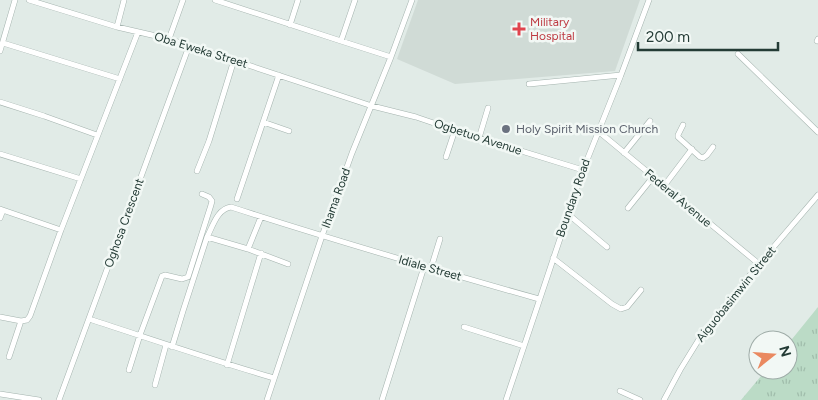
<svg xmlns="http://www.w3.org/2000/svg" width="818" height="400" font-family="Figtree,sans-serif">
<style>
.built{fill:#d0dbd6}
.grass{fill:url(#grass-tufts)}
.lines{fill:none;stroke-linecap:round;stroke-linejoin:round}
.minor-casing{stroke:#a4b3ae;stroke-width:6}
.minor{stroke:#fff;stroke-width:5}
.health-dot{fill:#e0444e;stroke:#f2f8f5;stroke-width:2}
.worship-dot{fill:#6b7280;stroke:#f2f8f5;stroke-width:2}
.labels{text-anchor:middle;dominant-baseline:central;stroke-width:5;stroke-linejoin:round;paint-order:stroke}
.health-label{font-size:12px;fill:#be3a42;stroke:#f2f8f5;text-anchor:start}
.street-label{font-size:12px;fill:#233b35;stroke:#f2f8f5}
.worship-label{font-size:12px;fill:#5b616d;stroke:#f2f8f5;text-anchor:start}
</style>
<defs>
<pattern id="grass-tufts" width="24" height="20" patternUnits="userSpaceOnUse" patternTransform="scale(1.25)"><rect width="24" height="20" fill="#bbdbc6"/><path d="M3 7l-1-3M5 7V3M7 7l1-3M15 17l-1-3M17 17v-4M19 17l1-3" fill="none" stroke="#a0bdab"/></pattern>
</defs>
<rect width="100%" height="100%" fill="#e1ebe7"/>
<path class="built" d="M418,0H640L615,71L455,84L397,59Z"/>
<path class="grass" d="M818,307V400H741L766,370H788V344Z"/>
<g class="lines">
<g class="minor-casing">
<path id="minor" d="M29,0L117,27L169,39L372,106L416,117L460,132L583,170
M215,0L341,41L391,57
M290,25L298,0
M117,27L124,0
M169,39L183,0
M341,41L355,0
M817,41L818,39
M3,43L120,79
M0,51L15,0
M738,54L818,132
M529,84L621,75
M0,102L44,116L97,135
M263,122L289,131
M683,125L678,135V137L700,157L703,158L707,155L713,147
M598,131L759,264
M479,138L488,108
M624,153L650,121
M0,154L81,179
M446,157L455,130
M197,171L209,141L234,60
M664,186L692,149
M237,199L279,75
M628,208L653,177
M0,209L61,230
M568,214L607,247
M0,218L3,210
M207,237C213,226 217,209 231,207C333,240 436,270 539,299
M248,249L261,217
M553,258L612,304L621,309L627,307L641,290
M431,268L440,239
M0,317L21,321L27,320L30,316L61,230L138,32
M89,319C151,339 212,360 274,378
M464,327L524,346
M172,347L183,311L207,237L248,249L288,264
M9,357L21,321
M227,365L261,253
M129,370L140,335L162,276L165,275L182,279L188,277L211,205L212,201L209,197L202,194
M155,385L166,345
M620,391L640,400
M0,394L39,400
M59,400L189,46
M267,400L322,236L352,153L391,57L412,0
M382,400L424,267
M506,400L583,170L621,75L649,0
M664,400L680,370L701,336L759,264L818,195"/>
</g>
<use href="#minor" class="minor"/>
</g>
<path class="health-dot" d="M516.5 21.5h5v5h5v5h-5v5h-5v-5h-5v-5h5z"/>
<circle class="worship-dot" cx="506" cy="129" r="5"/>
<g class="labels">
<g class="health-label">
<text x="530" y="22">Military<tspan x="530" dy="14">Hospital</tspan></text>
</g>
<g class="street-label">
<text transform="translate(201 50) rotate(17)">Oba Eweka Street</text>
<text transform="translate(478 137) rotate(18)">Ogbetuo Avenue</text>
<text transform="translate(336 198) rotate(-70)">Ihama Road</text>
<text transform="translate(573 198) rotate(-71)">Boundary Road</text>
<text transform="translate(678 198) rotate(40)">Federal Avenue</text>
<text transform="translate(124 223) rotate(-70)">Oghosa Crescent</text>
<text transform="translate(430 268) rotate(16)">Idiale Street</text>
<text transform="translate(736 294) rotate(-51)">Aiguobasimwin Street</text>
</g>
<g class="worship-label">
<text x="516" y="129">Holy Spirit Mission Church</text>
</g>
</g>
<g transform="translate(773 355) rotate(73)"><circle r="24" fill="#f2f8f5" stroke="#9faca8"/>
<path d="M0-4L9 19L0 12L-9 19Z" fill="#ea8960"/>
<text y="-8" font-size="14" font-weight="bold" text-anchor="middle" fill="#233b35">N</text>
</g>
<path d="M638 42v8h140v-8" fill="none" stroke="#233b35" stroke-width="2.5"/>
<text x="646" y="42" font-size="15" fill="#233b35" stroke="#f2f8f5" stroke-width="4" paint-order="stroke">200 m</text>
</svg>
